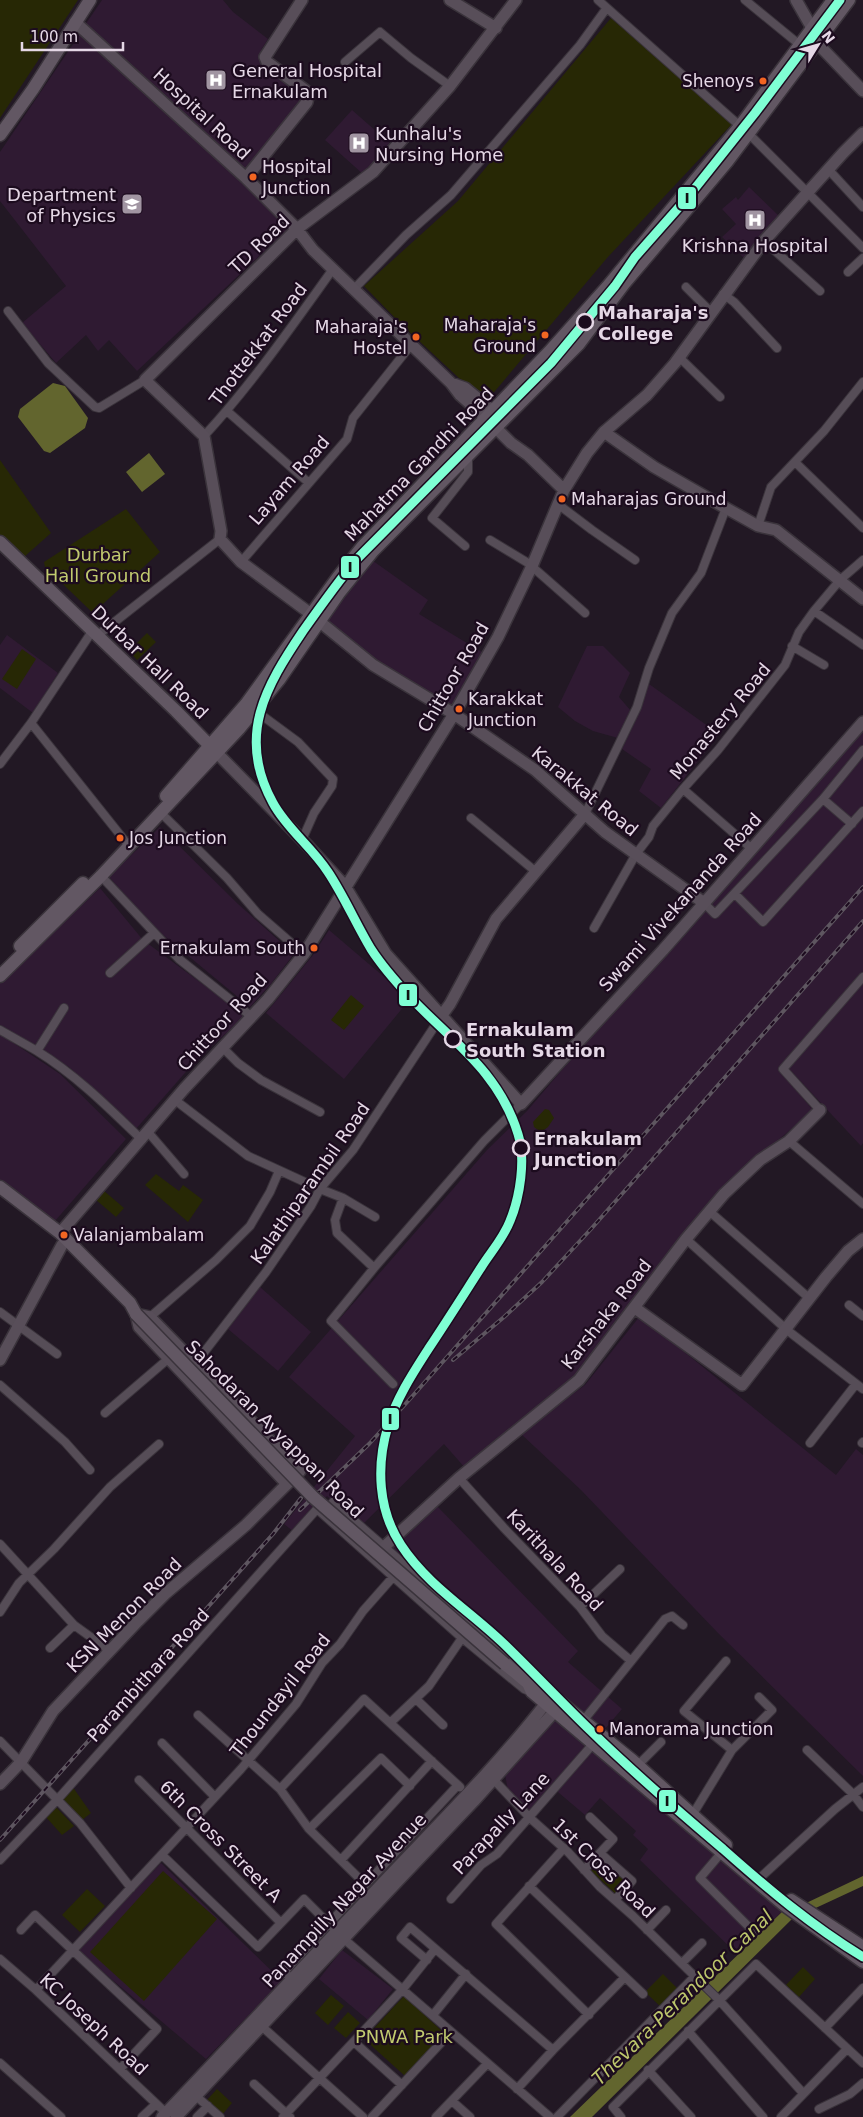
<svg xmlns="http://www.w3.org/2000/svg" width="863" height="2117" font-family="'DejaVu Sans',sans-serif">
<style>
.built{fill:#2f1a32}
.green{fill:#272805}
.water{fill:#62652e}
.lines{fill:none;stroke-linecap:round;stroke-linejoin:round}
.street-casing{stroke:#3a333b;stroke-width:10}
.secondary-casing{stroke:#3a333b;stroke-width:14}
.primary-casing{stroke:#3a333b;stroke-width:15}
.street{stroke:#564d57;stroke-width:8}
.secondary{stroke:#584e59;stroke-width:11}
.primary{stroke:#625763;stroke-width:12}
.rail-casing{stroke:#5e5660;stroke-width:4}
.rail{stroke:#1c0b1e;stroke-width:2;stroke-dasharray:5.5;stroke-linecap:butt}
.primary-bridge-casing{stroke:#3a333b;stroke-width:15;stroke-linecap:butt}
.primary-bridge{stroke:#625763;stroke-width:12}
.metro-1-casing{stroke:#1c0b1e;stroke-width:12}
.metro-1{stroke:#7fffd4;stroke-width:9}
.bus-dot{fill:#f26522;stroke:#1c0b1e;stroke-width:2}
.stop-dot{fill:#1c0b1e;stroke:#e5d8e6;stroke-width:2.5}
.labels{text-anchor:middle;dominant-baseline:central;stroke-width:4.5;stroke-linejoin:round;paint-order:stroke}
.bus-label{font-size:17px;fill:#e5d8e6;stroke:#1c0b1e;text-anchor:start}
.poi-label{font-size:18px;fill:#e5d8e6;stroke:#1c0b1e;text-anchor:start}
.street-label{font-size:18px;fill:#e5d8e6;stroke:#1c0b1e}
.stop-label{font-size:18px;font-weight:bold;fill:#e5d8e6;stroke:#1c0b1e;text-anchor:start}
.park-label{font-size:18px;fill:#c1ca6f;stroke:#1c0b1e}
.water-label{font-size:19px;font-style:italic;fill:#bdc66c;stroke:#1c0b1e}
.line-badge{stroke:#1c0b1e;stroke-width:2}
.pale-badge-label{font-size:14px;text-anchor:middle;font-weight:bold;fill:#111}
</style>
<rect width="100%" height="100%" fill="#221824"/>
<path class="built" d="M102,0H223L233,12L268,39L261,50L263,63L300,92L302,100L245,171L85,25Z
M82,31L289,228L137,371L109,340L98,351L86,335L56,363L22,323L66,286L0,201V152Z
M352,110L393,146L364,175L325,140Z
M749,187L780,217L746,260L722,237L736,224L722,209L736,197L738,200Z
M369,558L428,600L419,614L485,654L454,709L375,661L323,621Z
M7,635L58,673L33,713L0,688V645Z
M587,646H603L630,673L619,697L631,711L618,738L593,731L575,721L558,707Z
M649,684L719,734L661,808L639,791L651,769L622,749L635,722Z
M863,730V1143L861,1146L791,1071L786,1078L813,1110L744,1170L583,1369L466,1469L444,1444L362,1525L327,1496L293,1531L284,1524L355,1436L289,1377L487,1150L527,1111L704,903Z
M160,827L238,904L294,954L270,985L250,1007L157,930L109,877Z
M100,888L143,940L246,1016L198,1058L135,1130L69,1067L0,1028V983Z
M329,930L410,999L344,1079L266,1013L313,955Z
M0,1034L60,1074L126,1139L55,1221L0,1180Z
M260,1287L311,1332L278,1371L228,1329Z
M640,1316L836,1475L856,1449L863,1455V1776L718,1633L581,1490L520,1433L585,1385Z
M436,1505L578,1651L568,1662L622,1709L604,1730L546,1685L389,1546Z
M553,1715L783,1911L737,1954L640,1860L648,1849L633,1835L636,1831L600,1798L585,1815L552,1787L531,1812L508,1791L505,1774Z
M161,1863L282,1981L206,2059L77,1950Z
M342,1950L393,1989L368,2020L319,1979Z"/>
<path class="green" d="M0,0H78L0,118Z
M611,18L732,124L607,258L490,397L459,378L402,325L364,286L458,201Z
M0,460L51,533L24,557L0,535Z
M126,509L160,552L93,613L45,567L44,562Z
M147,633L156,642L137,660L129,651Z
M22,649L36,659L17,689L2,679Z
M351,995L364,1006L344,1030L331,1020Z
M545,1109L549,1110L554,1118L548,1127L541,1132L534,1127L533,1122Z
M156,1174L179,1191L183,1185L203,1200L188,1222L145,1185Z
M103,1190L124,1208L116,1217L95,1199Z
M72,1786L91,1813L82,1820L61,1799Z
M52,1808H57L74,1826L62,1835L45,1816Z
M603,1858L629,1881L617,1895L591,1871Z
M163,1871L217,1919L144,2001L90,1952Z
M87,1889L105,1906L80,1932L62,1915Z
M803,1967L815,1979L799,1997L786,1985Z
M663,1974L678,1989L661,2007L645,1992Z
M331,1995L344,2006L328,2025L315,2013Z
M404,1996L445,2034L405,2076L364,2039Z
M348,2012L360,2023L346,2038L334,2028Z
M217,2089L232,2103L222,2115L206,2101Z"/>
<path class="water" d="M53,383L65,386L88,418L85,428L50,453L44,451L18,417L20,409Z
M149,453L165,474L142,492L126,472Z
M863,1876V1886L792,1919L592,2117H570L783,1911L802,1905Z"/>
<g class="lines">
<g class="street-casing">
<path id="street" d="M598,0L740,126
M745,0L800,45
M345,62L380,32L411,58L450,86
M749,134L863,248
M828,169L863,207
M764,241L820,291
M848,272L863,258
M686,287L711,312
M354,289L406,235L451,195L580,45L606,9
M723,294L734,302L777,348
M8,311L48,363L95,407L99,408L145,380
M679,357L720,397
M227,411L309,483
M204,436C252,384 292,326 333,269
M796,463L863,528
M559,505L592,530L635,560
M758,526L771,487L824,431L863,382
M490,540L528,563L585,613
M465,546L432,518L468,472V455
M241,562L347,439L353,418L411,345
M814,611L863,645
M98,635L220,539
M792,646L824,665
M256,711L298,742L333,779L332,786L314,813L302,840
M31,723L125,841
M0,764L31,723L93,630
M683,789L752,849
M823,799L852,824
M161,813L227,878L258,914L304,954
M585,814L637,707L649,668L672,613L701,573L726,508
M471,818L535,871
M101,876L179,959L252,1017
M735,894L763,922L863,811
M704,903L715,914L823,799L863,750
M594,928L636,854L649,837L653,826L683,789L718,750L785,665L799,632L814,611L840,580L863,560
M110,973L154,933
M0,1030C12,1037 25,1044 37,1051C76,1075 109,1108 142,1140
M222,1047L238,1063L261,1080L320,1112
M37,1051L64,1008
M175,1100L248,1156L320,1189L343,1198L335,1220L337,1233L374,1268
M820,1110L783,1069L863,977
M148,1132L184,1174
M789,1141L863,1204
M343,1198L375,1217
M709,1211L809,1298
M686,1239L787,1330L863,1389
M849,1305L863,1316
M0,1312L57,1354
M150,1317L216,1260L250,1226L270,1192L279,1171
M195,1364L266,1272L311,1206L320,1189L353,1150L442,1015
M393,1384L331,1321L374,1268L484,1141L521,1104
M0,1385L65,1442L90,1470
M105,1413L168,1359
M810,1443L856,1384
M862,1443L863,1442
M459,1478L504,1528L580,1607L602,1636L630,1660
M326,1512L333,1502L532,1676L538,1684
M0,1544L74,1625L110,1651
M580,1607L620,1569
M0,1612L19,1583L54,1549L110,1487L159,1444
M50,1648L74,1625
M726,1661L684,1711L732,1750
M416,1699L443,1725
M198,1715L280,1789L309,1829L365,1884
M583,1721L665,1619L672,1616L683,1625
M390,1723L429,1686L462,1638
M0,1741L80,1823L131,1888
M162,1743L215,1797
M807,1750L853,1794L863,1807
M638,1765L661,1742
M139,1780L281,1923
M494,1780L530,1818L568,1852L600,1887L633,1916L719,2000L803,2093
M280,1789L364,1699L460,1787
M693,1814L732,1750L772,1710L759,1697
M309,1829L381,1758L410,1786
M564,1848L496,1924L589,2015
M722,1852L700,1878L753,1931
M600,1853L632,1881L615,1900
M162,1855L258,1947L304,1899L332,1927
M0,1860L57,1800L317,1509L462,1638L524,1689L531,1692
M341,1860L432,1761
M584,1870L613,1839L590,1817
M762,1876L835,1809L863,1787
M529,1886L643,1994
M451,1899L481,1865L497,1854L593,1744
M21,1930L35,1915L157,2029L120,2069
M647,1930L666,1910
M344,1939L550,2117
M0,1959L36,1990L166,2113
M427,1960L401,1938L410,1927L553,2050
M682,1963L702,1943
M293,1980L284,1972L458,1785
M36,1990L241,1769L296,1704L322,1663L340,1644L363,1611L393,1577
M433,2015L466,1974
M258,2023L363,2117
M825,2028L863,1988
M688,2031L763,2117
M354,2042L402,2085
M0,2063L61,2117
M648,2070L691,2117
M254,2084L290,2117
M517,2089L553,2050L625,1977
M196,2096L220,2117
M452,2101L470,2117
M819,2109L850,2094L863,2083
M142,2117L156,2104
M197,2117L208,2106
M283,2117L403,1989L435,1949
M372,2117L451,2032
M436,2117L487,2064
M557,2117L695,1976
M621,2117L613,2107L756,1964L863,2063
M781,2117L847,2049"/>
</g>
<g class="secondary-casing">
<path id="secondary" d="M450,0L496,28
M796,0L812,28
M75,22L246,178L297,229L313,250L451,383L460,395L486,418
M817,43L863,91
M246,178L307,102L308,97L305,90L267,62L265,57L302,0
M451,383L465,388L493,411
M496,428L511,443L528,455L564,490
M604,432L654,467L708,498L758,526L776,530L863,599
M311,614L241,562L220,539L221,531L204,436L145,380L297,229L373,172L450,86L516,0
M320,622L373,665L454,714L535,770L605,832L704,903
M217,753L309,847L345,886L386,954L521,1104L663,950L863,722
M442,1015L450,1004L496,919L585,814
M60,1233L184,1089L268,999L304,954L454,714L498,637L532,566L564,490L587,453L604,432L647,395L675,363L764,241L843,153L863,133
M635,1308L742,1385L826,1277L848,1251L863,1239
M0,1360L62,1245
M384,1547L459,1478L579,1380L686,1239L724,1194L760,1160L789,1141L820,1110
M0,1784L21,1762L53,1711L138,1621L165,1594L246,1525L300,1471L150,1317L136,1314L139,1327L286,1483
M162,2117C234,2042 303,1966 375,1891C433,1829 494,1770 546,1703
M176,2117L397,1882L474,1801L555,1711"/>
</g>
<g class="primary-casing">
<path id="primary" d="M0,135L33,89L90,0
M0,542L176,711L215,751
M166,796L246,704L338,577L362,547L549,352L607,287L740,126L833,0
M20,946L83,883
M0,976L101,876L239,729L279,680L339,593L373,551L579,344L624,284L727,162L849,0
M0,1187L60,1233L130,1303L136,1314
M505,1664L528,1683L532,1692L784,1905L863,1962
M528,1683L538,1684L632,1760L726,1845
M791,1900L863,1947"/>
</g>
<use href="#street" class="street"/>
<use href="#secondary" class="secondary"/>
<use href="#primary" class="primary"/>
<g class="rail-casing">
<path id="rail" d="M453,1360L504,1317L542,1282L591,1229L863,921
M300,1510L369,1444L409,1400L863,887
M0,1840L273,1534L301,1498"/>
</g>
<use href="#rail" class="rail"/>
<g class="primary-bridge-casing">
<path id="primary-bridge" d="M136,1314L313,1497L505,1664"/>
</g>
<use href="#primary-bridge" class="primary-bridge"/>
<g class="metro-1-casing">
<path id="metro-1" d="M840,0L755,113L688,197L635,257L615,286L551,363L356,560C337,583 320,607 303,631C266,686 236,736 273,803C287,829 312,847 328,872C344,896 356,924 371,949C382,966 396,982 410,997C453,1042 499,1072 518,1134C526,1159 520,1197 510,1221C504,1237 491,1252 482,1266C464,1294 447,1321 429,1348C413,1373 397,1397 388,1426C376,1466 378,1510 401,1545C427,1585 470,1611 503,1643C533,1672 561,1702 591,1731C633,1772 678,1811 723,1849C768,1889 812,1926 863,1957"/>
</g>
<use href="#metro-1" class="metro-1"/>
</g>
<defs>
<g id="hospital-square" transform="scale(1.125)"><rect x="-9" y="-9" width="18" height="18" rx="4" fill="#a195a2" stroke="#1c0b1e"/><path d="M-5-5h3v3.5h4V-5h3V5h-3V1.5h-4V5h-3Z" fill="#fff"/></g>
<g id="university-square" transform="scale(1.125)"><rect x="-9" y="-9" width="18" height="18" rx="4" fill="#a195a2" stroke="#1c0b1e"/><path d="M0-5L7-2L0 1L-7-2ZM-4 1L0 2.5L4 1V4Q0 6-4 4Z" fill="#fff"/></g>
</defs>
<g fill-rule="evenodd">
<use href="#hospital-square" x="216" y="80"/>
<use href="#hospital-square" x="359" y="143"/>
<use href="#university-square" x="132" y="204"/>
<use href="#hospital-square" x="755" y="220"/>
</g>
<g class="bus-dot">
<circle cx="763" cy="81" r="4.5"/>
<circle cx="253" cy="177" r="4.5"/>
<circle cx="545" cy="335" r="4.5"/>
<circle cx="416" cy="337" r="4.5"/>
<circle cx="562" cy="499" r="4.5"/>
<circle cx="459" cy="709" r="4.5"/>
<circle cx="120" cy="838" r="4.5"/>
<circle cx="314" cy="948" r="4.5"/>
<circle cx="64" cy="1235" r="4.5"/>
<circle cx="600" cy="1729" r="4.5"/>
</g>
<g class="stop-dot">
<circle cx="585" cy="322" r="8"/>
<circle cx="453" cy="1039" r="8"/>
<circle cx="521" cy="1148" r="8"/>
</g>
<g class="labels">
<g class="bus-label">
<text x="754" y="81" text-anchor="end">Shenoys</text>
<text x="262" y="167">Hospital<tspan x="262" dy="21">Junction</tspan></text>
<text x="536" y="325" text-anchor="end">Maharaja's<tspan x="536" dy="21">Ground</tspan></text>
<text x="407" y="327" text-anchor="end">Maharaja's<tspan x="407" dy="21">Hostel</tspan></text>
<text x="571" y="499">Maharajas Ground</text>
<text x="468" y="699">Karakkat<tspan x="468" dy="21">Junction</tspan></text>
<text x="129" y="838">Jos Junction</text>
<text x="305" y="948" text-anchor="end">Ernakulam South</text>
<text x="73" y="1235">Valanjambalam</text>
<text x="609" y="1729">Manorama Junction</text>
</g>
<g class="poi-label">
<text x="232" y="70">General Hospital<tspan x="232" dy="21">Ernakulam</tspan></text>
<text x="375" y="133">Kunhalu's<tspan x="375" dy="21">Nursing Home</tspan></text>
<text x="116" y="194" text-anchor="end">Department<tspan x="116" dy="21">of Physics</tspan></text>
<text x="755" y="245" text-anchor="middle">Krishna Hospital</text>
</g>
<g class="street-label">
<text transform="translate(202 114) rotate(43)">Hospital Road</text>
<text transform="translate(259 244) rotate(-44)">TD Road</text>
<text transform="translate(258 344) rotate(-53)">Thottekkat Road</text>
<text transform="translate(419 464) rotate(-46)">Mahatma Gandhi Road</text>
<text transform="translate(289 480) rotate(-49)">Layam Road</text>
<text transform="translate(150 662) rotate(44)">Durbar Hall Road</text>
<text transform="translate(453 677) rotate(-60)">Chittoor Road</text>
<text transform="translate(720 721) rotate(-50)">Monastery Road</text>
<text transform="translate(585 791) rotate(39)">Karakkat Road</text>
<text transform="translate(680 902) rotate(-48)">Swami Vivekananda Road</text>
<text transform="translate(222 1022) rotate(-48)">Chittoor Road</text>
<text transform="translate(310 1183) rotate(-55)">Kalathiparambil Road</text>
<text transform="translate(606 1314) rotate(-52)">Karshaka Road</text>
<text transform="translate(275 1429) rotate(45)">Sahodaran Ayyappan Road</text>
<text transform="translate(555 1560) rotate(47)">Karithala Road</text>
<text transform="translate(124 1615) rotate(-45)">KSN Menon Road</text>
<text transform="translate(148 1675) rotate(-48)">Parambithara Road</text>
<text transform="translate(280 1695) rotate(-52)">Thoundayil Road</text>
<text transform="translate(501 1823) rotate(-47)">Parapally Lane</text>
<text transform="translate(221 1841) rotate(45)">6th Cross Street A</text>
<text transform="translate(604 1868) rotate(44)">1st Cross Road</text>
<text transform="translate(344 1900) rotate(-47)">Panampilly Nagar Avenue</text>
<text transform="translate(94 2024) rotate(43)">KC Joseph Road</text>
</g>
<g class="stop-label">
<text x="598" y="312">Maharaja's<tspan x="598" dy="21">College</tspan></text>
<text x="466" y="1029">Ernakulam<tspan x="466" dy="21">South Station</tspan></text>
<text x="534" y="1138">Ernakulam<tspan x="534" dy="21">Junction</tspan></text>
</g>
<g class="park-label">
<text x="98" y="554">Durbar<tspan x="98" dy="21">Hall Ground</tspan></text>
<text x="404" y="2036">PNWA Park</text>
</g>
<g class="water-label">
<text transform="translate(682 1997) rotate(-44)">Thevara-Perandoor Canal</text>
</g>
</g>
<g class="line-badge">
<rect x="677" y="186" width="20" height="24" rx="5" fill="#7fffd4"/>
<rect x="340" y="555" width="20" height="24" rx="5" fill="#7fffd4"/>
<rect x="398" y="983" width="20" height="24" rx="5" fill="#7fffd4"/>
<rect x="381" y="1407" width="19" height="24" rx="5" fill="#7fffd4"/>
<rect x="658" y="1789" width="19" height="24" rx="5" fill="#7fffd4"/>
</g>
<g class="pale-badge-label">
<text x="687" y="203">I</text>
<text x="350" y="572">I</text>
<text x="408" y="1000">I</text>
<text x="390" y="1424">I</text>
<text x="667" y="1806">I</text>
</g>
<g transform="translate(818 45) rotate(53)" stroke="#1c0b1e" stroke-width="4" paint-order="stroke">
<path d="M0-4L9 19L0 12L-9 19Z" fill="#e5d8e6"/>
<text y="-8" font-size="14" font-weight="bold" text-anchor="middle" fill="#e5d8e6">N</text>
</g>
<path d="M22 42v8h101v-8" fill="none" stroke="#e5d8e6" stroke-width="2.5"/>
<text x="30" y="42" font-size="15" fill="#e5d8e6" stroke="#1c0b1e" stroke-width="4" paint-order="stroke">100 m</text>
</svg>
